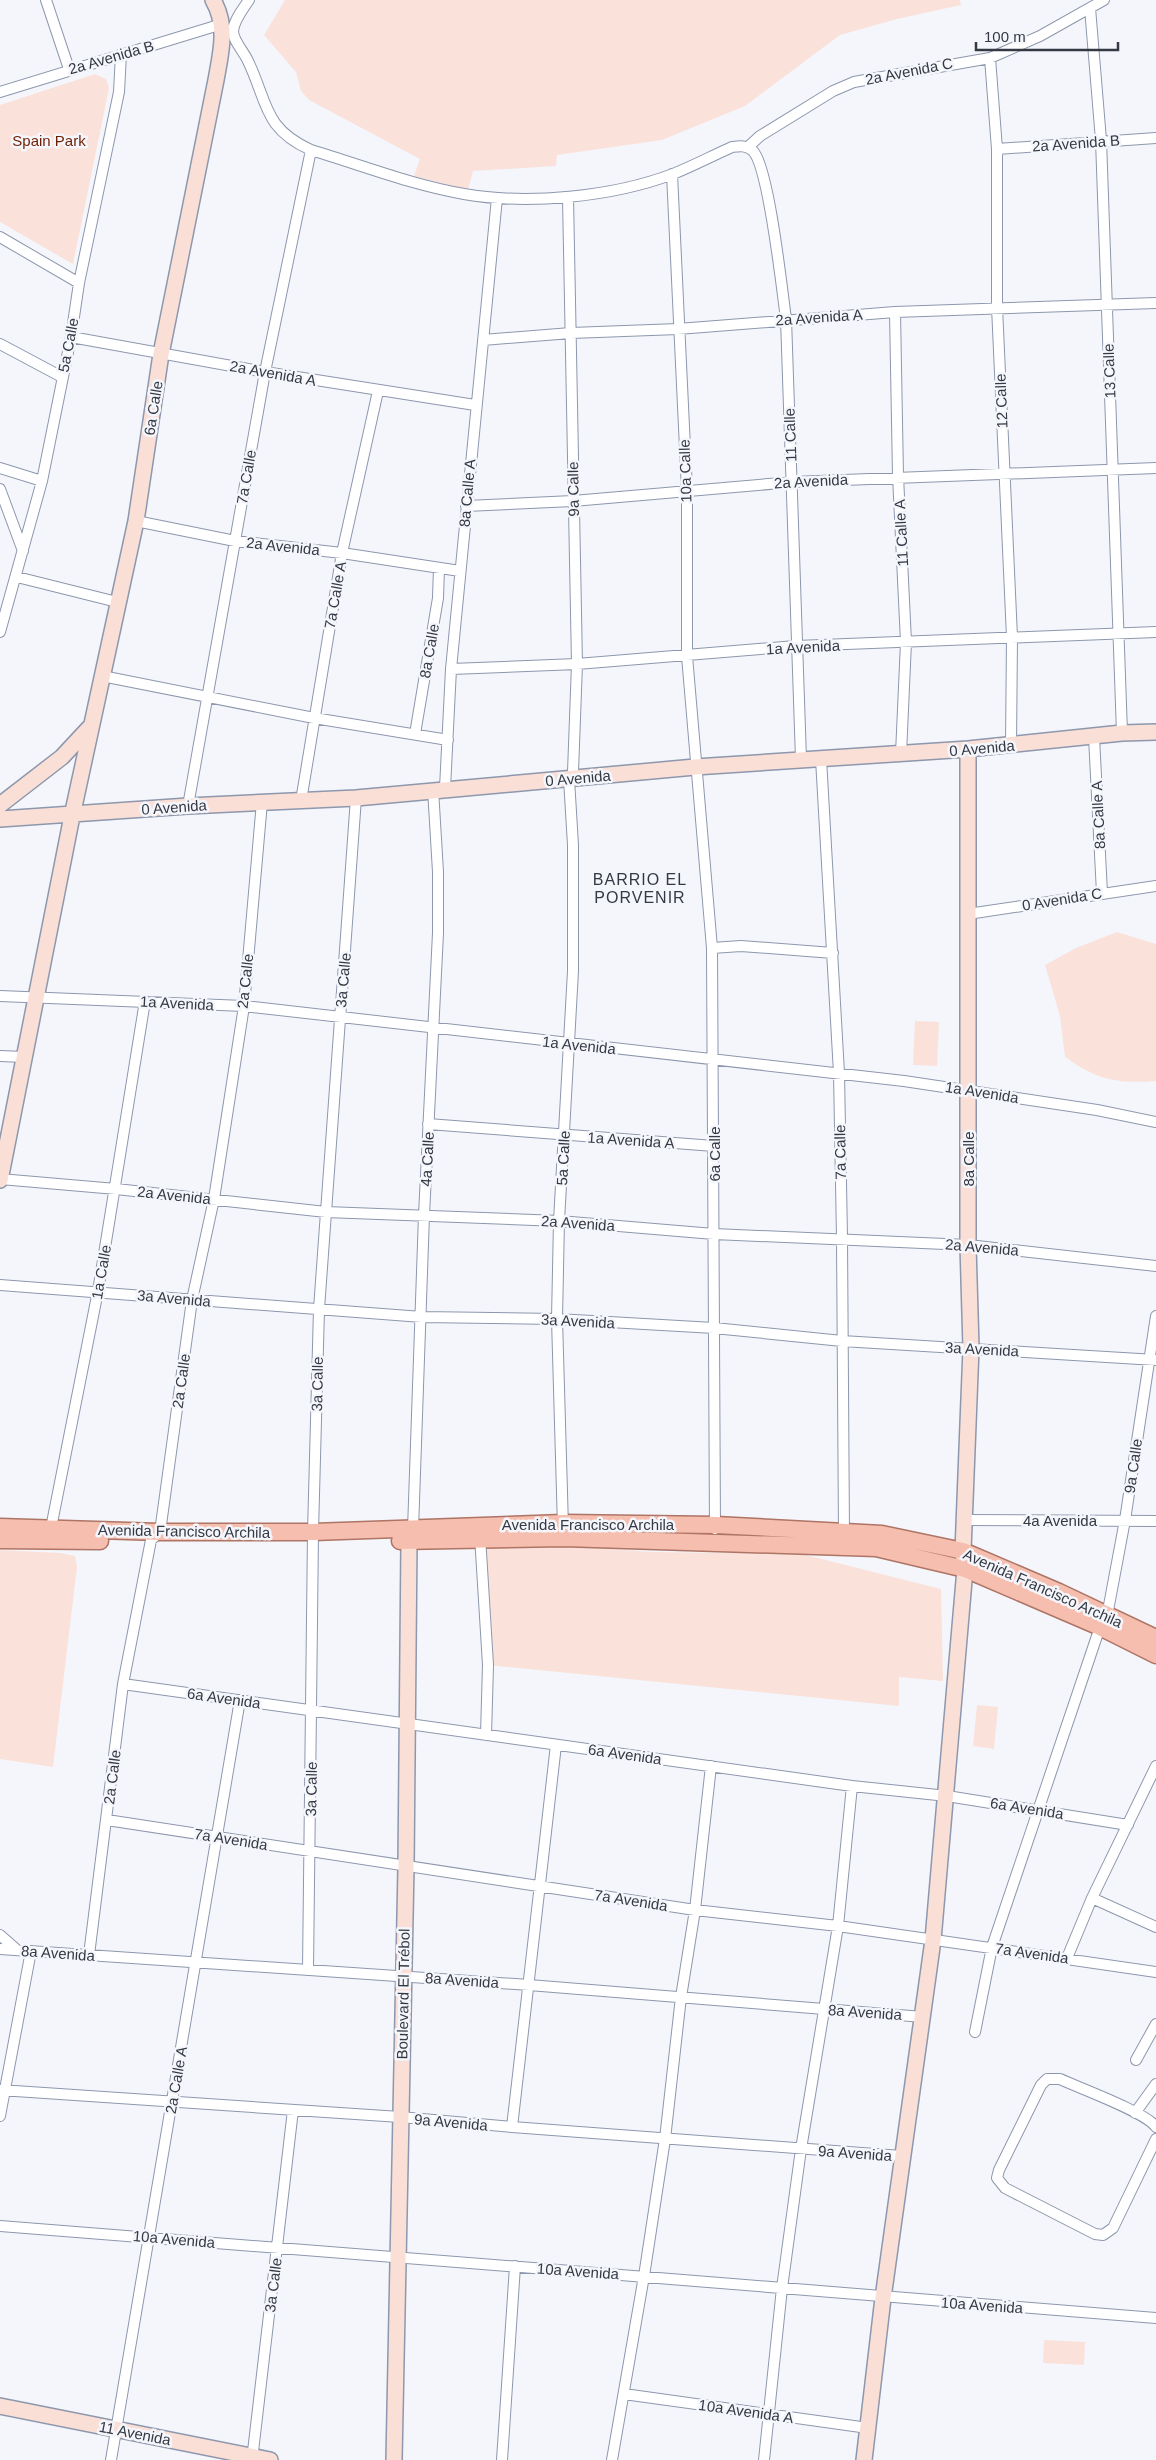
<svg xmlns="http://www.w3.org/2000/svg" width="1156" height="2460" font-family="Helvetica,sans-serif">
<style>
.green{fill:#fae2db}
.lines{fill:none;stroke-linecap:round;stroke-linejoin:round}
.street-casing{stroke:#8d97ad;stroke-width:12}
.secondary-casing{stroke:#8d97ad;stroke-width:18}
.primary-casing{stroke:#ae7465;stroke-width:19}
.street{stroke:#fff;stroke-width:10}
.secondary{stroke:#fadfd6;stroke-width:15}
.primary{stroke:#f5beae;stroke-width:16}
.labels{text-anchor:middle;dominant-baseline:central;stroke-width:5;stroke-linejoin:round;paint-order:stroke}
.street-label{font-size:15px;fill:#353943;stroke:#f4f6fb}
.park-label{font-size:15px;fill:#701e02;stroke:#f4f6fb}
.neighbourhood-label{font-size:16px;letter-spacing:1px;fill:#353943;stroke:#f4f6fb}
</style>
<rect width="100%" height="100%" fill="#f4f6fb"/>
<path class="green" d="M285,0H960L961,5L897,19L840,35L745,106L662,140L557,155L556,166L473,171L468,190L414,176L420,159L309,100L301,91L296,72L264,35Z
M95,74L106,79L109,88L73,264L0,222V105Z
M1117,932L1156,944V1081C1117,1084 1097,1080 1065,1057L1060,1016L1045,965L1076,948Z
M915,1021L939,1022L937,1066L913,1065Z
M480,1540L653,1552L802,1554L941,1589L943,1681L899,1677V1706L488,1665Z
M0,1550L60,1553L75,1556L77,1567L53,1767L0,1759Z
M977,1705L998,1707L994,1749L973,1746Z
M1044,2340L1085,2342L1084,2365L1043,2363Z"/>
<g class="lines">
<g class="street-casing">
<path id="street" d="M46,0L69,69
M249,0C243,9 234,20 233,31C233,40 243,51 247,59C268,101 262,128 311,150C361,165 412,185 464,194C528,205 612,197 673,174C693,166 712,156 732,147C740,146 746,145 753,151C769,168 782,290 786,319L801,759
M1090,8L1101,140L1122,733
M990,58L997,149V307L1012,637L1011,745
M0,92L222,24
M748,147L760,136L833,91L854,82L990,58L1040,36L1104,0
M997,149L1156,138
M672,174L687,490V656L712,948L715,1529
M0,237L79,283
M895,312L898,476L906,642L901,754
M71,337L265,372L475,405
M483,340L571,333L678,329L895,312L1156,303
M0,344L62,377
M0,468L42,481
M0,489L23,551
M466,506L573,501L792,482L1156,468
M136,521L235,541L342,553L460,571
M17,577L117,602
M0,632L42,481L71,337L79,283L119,92L121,54
M451,669L577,664L796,646L1156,632
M102,676L314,718L448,740
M415,734L438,598L439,568
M1094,737L1102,893
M821,759L839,1073L842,1238L844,1535
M445,788L451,669L497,198
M301,801L342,553L378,391
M188,806L265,372L311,150
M968,914L1156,886
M712,948L741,946L833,953
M0,996L244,1006L904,1081L1097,1110L1156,1122
M0,1056L24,1057
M428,1124L714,1146
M0,1179L116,1189L326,1212L559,1221L714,1234L968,1245L1156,1266
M0,1285L422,1317L557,1319L714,1328L842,1341L1156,1360
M965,1520L1156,1521
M563,1527L557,1319L559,1221L573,971V845L569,779L573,772L577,664L568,197
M413,1530L424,1215L438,933V872L433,789
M50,1533L98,1291L145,1001
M480,1536L488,1665L486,1735
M123,1684L852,1786L947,1796L1128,1825
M107,1820L695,1910L838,1926L1156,1972
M1092,1898L1156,1927
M0,1935L17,1950
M0,1949L529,1985L923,2017
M89,1955L123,1684L151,1540L160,1532L192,1300L214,1199L244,1006L262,802
M1067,1958L1092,1898L1156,1766
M308,1970L313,1532L319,1309L356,798
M975,2032L992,1947L1100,1627L1107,1616L1125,1520L1156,1316
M1136,2060L1156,2024
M0,2090L400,2117L512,2127L902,2156
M1135,2113L1156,2084
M0,2116L31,1951
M512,2127L556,1745
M1156,2127C1146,2112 1079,2088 1060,2079H1047L1041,2085L999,2170L997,2178L1005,2188L1095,2234L1103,2235L1113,2228L1156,2139
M0,2226C386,2254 770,2289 1156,2318
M624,2394L868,2428
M111,2460L240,1700
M252,2460L293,2110
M502,2460L515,2266
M612,2460L644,2276L665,2139L681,1997L695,1910L711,1766
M764,2460L782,2288L801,2149L838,1926L852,1786"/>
</g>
<g class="secondary-casing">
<path id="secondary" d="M0,805L62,757L89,728
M0,819L188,806L356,798L695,767L968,749L1122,733L1156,732
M0,1180L72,816L136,521L161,354L216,80C221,52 228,26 213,0
M0,2406L270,2460
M394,2460L406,1867L409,1541L413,1531
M864,2460L883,2298L933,1940L965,1569L963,1551L971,1348L968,1245V749"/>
</g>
<g class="primary-casing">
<path id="primary" d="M0,1527L160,1532H313L563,1523L716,1525L882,1534L963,1551L1059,1592L1156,1638
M0,1540L100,1541
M400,1541L564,1538L876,1548L965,1569L1100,1627L1156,1655"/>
</g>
<use href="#street" class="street"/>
<use href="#secondary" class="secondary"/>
<use href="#primary" class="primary"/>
</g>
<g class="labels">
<g class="street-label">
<text transform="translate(111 57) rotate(-16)">2a Avenida B</text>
<text transform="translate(909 71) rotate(-11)">2a Avenida C</text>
<text transform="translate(1076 143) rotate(-4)">2a Avenida B</text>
<text transform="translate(819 317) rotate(-4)">2a Avenida A</text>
<text transform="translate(68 345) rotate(-79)">5a Calle</text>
<text transform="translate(1109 371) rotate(-92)">13 Calle</text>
<text transform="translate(273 373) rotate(10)">2a Avenida A</text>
<text transform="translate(1001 401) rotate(-92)">12 Calle</text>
<text transform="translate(153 408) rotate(-81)">6a Calle</text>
<text transform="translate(790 435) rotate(-92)">11 Calle</text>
<text transform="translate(685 471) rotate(-92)">10a Calle</text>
<text transform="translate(246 477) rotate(-80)">7a Calle</text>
<text transform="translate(811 481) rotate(-3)">2a Avenida</text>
<text transform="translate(573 489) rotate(-91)">9a Calle</text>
<text transform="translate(467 493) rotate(-85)">8a Calle A</text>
<text transform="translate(901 533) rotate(-93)">11 Calle A</text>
<text transform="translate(283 546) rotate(6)">2a Avenida</text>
<text transform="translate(335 595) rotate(-80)">7a Calle A</text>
<text transform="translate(803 647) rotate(-3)">1a Avenida</text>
<text transform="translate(429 651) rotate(-80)">8a Calle</text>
<text transform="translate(982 748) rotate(-5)">0 Avenida</text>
<text transform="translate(578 778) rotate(-5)">0 Avenida</text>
<text transform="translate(174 807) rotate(-4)">0 Avenida</text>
<text transform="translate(1098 815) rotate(-93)">8a Calle A</text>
<text transform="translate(1062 899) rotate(-9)">0 Avenida C</text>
<text transform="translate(343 980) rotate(-85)">3a Calle</text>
<text transform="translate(245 981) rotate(-84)">2a Calle</text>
<text transform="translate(177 1003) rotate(3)">1a Avenida</text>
<text transform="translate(579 1045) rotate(6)">1a Avenida</text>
<text transform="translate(982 1092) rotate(9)">1a Avenida</text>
<text transform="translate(631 1140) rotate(4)">1a Avenida A</text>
<text transform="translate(840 1152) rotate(-91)">7a Calle</text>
<text transform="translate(714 1154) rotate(-90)">6a Calle</text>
<text transform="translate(563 1158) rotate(-87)">5a Calle</text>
<text transform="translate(427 1159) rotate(-87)">4a Calle</text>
<text transform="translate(968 1159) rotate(-90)">8a Calle</text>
<text transform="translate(174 1195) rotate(6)">2a Avenida</text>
<text transform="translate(578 1223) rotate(4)">2a Avenida</text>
<text transform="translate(982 1247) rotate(5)">2a Avenida</text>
<text transform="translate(101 1272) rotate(-80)">1a Calle</text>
<text transform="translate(174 1298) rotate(5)">3a Avenida</text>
<text transform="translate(578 1321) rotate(3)">3a Avenida</text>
<text transform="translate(982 1349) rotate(3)">3a Avenida</text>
<text transform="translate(181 1381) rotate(-82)">2a Calle</text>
<text transform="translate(317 1384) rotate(-89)">3a Calle</text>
<text transform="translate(1133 1466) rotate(-82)">9a Calle</text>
<text x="1060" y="1520">4a Avenida</text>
<text x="588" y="1524">Avenida Francisco Archila</text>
<text transform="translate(184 1531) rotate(1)">Avenida Francisco Archila</text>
<text transform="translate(1043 1588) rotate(24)">Avenida Francisco Archila</text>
<text transform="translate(224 1698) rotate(8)">6a Avenida</text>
<text transform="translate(625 1754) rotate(8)">6a Avenida</text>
<text transform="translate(112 1777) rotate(-83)">2a Calle</text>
<text transform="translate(311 1789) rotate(-89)">3a Calle</text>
<text transform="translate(1027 1808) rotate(9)">6a Avenida</text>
<text transform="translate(231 1839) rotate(9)">7a Avenida</text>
<text transform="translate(631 1900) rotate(9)">7a Avenida</text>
<text transform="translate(58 1953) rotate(4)">8a Avenida</text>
<text transform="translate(1032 1953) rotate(8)">7a Avenida</text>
<text transform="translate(462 1980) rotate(4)">8a Avenida</text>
<text transform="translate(403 1994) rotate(-89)">Boulevard El Trébol</text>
<text transform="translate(865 2012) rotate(4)">8a Avenida</text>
<text transform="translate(176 2080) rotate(-80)">2a Calle A</text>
<text transform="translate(451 2122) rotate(5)">9a Avenida</text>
<text transform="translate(855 2153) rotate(4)">9a Avenida</text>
<text transform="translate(174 2239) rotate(5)">10a Avenida</text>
<text transform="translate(578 2271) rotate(4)">10a Avenida</text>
<text transform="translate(273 2285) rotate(-83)">3a Calle</text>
<text transform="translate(982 2305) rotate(4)">10a Avenida</text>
<text transform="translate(746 2411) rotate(8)">10a Avenida A</text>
<text transform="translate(135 2433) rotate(11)">11 Avenida</text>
</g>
<g class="park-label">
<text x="49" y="140">Spain Park</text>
</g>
<g class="neighbourhood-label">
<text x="640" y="879">BARRIO EL<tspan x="640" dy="18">PORVENIR</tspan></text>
</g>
</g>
<path d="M976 42v8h142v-8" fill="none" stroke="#353943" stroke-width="2.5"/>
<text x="984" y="42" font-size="15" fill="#353943" stroke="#f4f6fb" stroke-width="4" paint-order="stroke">100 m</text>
</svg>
